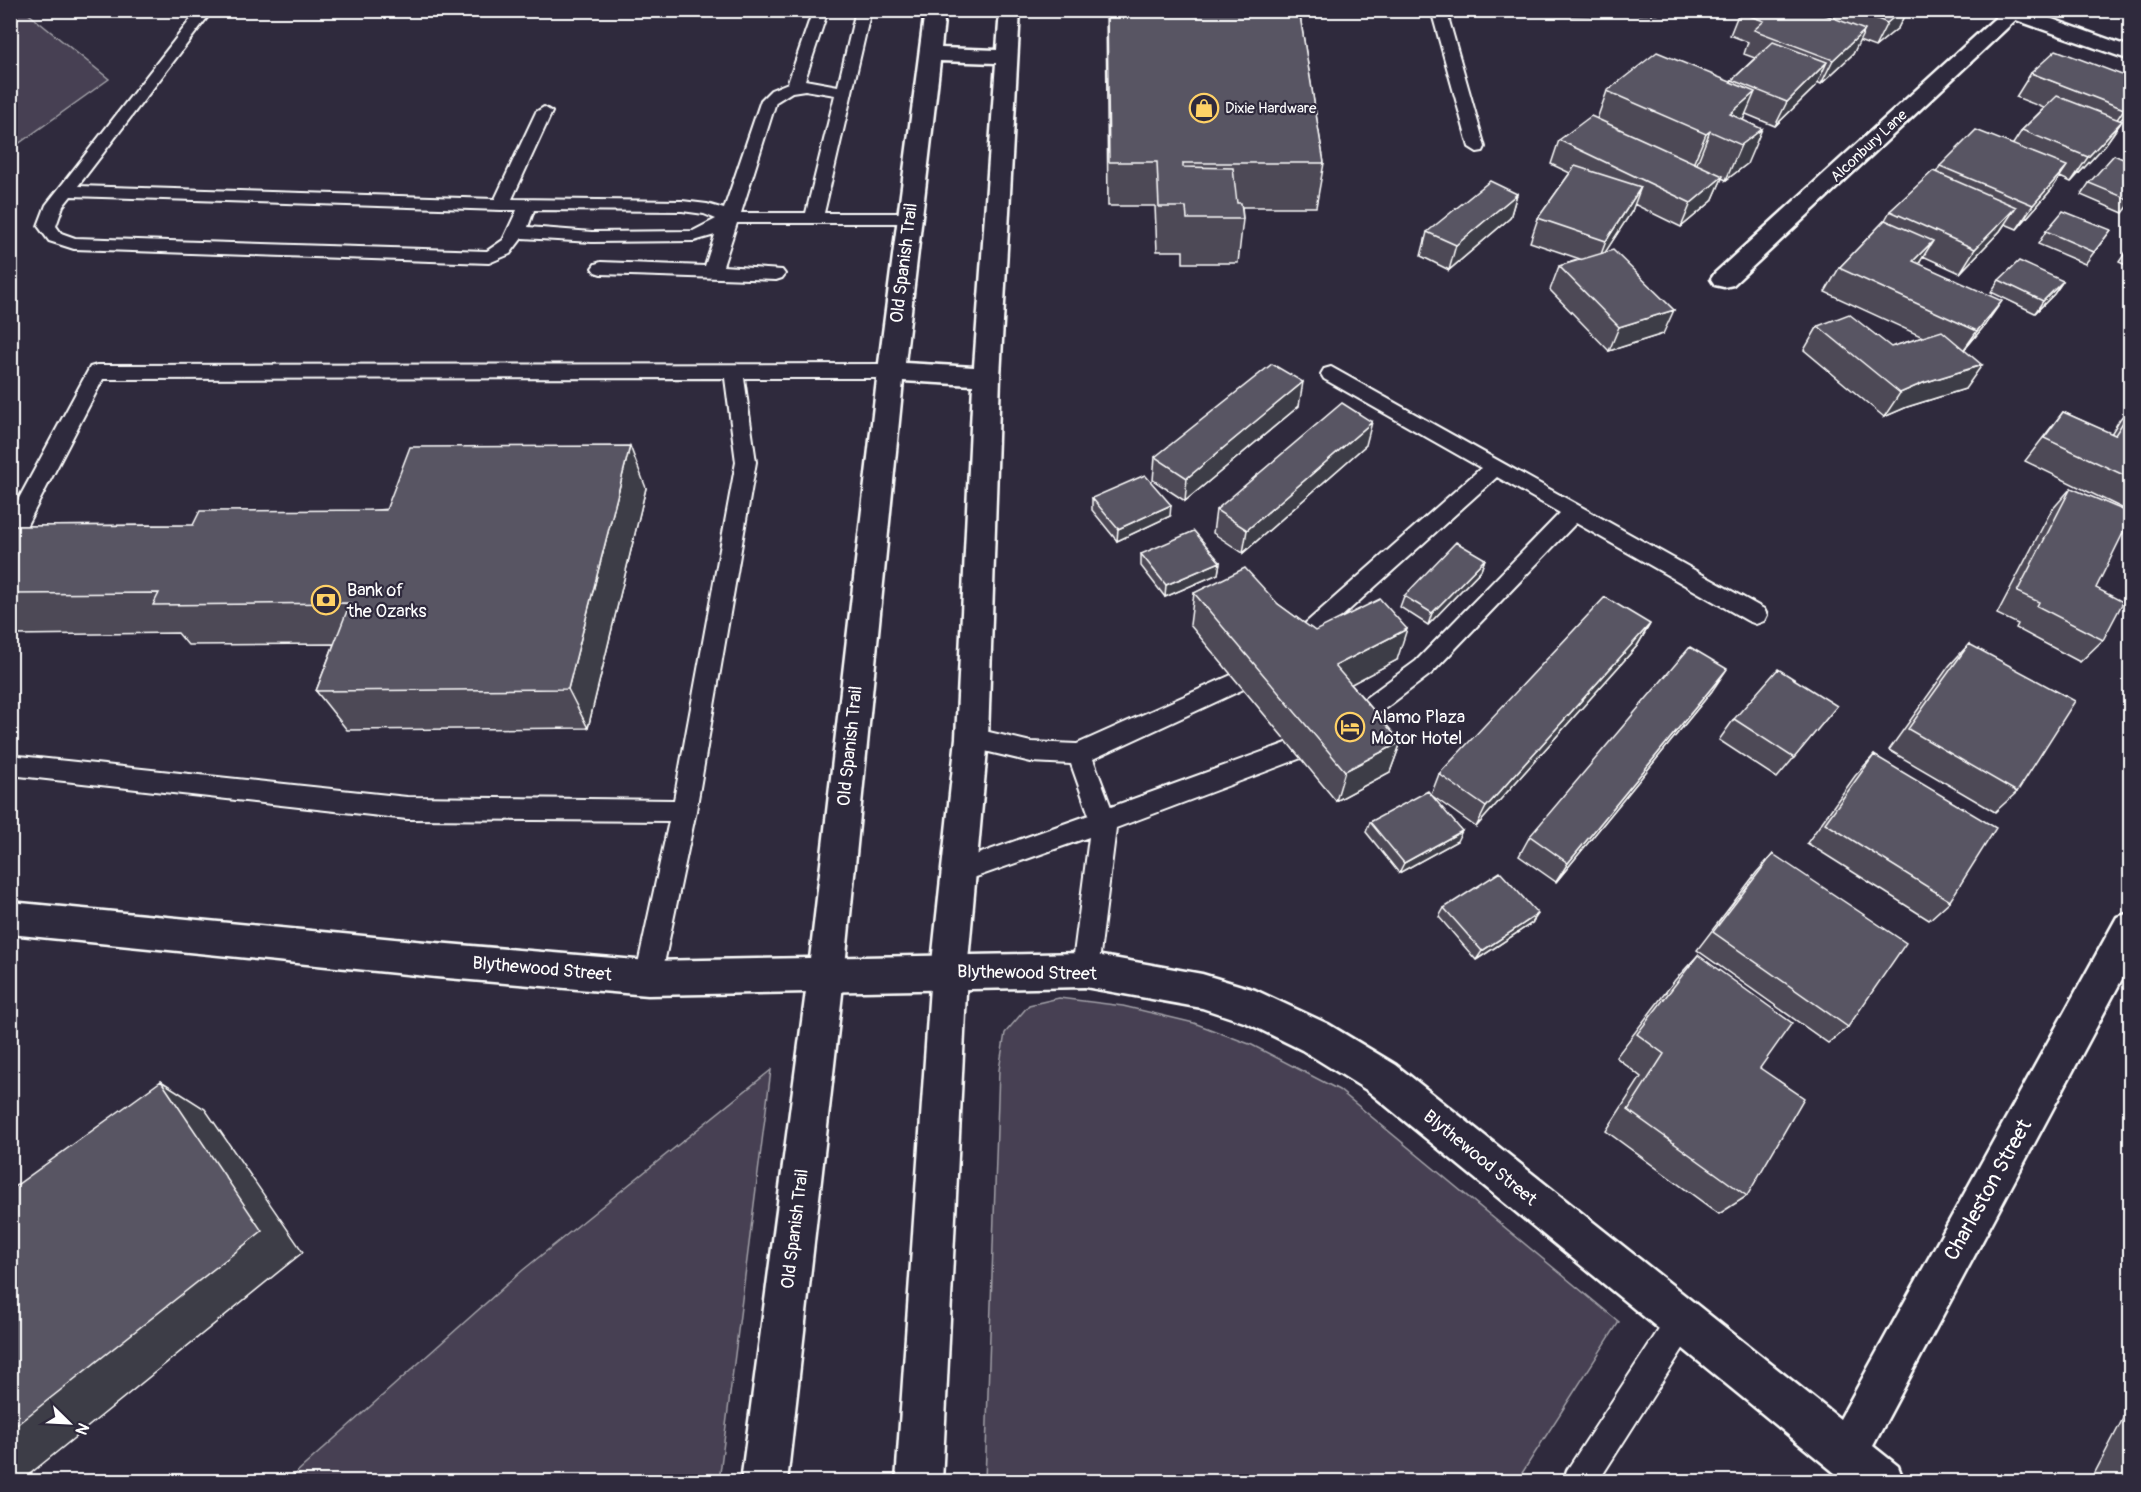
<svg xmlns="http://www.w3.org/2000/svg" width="2141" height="1492" font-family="Pangolin,sans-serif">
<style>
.green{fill:#464152;stroke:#a2a0a8;stroke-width:1.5}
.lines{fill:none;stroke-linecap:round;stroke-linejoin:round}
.lane-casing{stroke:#fff;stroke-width:4}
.street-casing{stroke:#fff;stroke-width:5}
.secondary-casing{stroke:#fff;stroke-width:5}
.primary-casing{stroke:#fff;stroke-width:5}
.lane{fill:#2f2a3d;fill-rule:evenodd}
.street{fill:#2f2a3d;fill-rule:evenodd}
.secondary{fill:#2f2a3d;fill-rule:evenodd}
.primary{fill:#2f2a3d;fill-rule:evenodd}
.wall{fill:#4d4956;stroke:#fff;stroke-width:1.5}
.shaded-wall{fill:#3e3c46;stroke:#fff;stroke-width:1.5}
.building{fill:#595564;stroke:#fff;stroke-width:1.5}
.labels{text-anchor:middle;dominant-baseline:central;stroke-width:4.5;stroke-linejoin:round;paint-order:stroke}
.far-poi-label{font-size:15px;fill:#fff;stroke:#2f2a3d;text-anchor:start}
.far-street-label{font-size:15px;fill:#fff;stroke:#2f2a3d}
.street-label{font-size:18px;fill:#fff;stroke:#2f2a3d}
.poi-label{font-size:18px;fill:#fff;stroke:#2f2a3d;text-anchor:start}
.near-street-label{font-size:21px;fill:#fff;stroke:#2f2a3d}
</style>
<rect width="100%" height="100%" fill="#2f2a3d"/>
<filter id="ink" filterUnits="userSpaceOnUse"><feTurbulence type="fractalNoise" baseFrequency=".0167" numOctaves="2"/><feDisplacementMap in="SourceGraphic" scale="12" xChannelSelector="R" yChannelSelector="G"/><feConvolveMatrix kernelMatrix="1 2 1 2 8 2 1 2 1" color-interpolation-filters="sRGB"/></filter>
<g filter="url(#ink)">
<path class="green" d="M11,10L25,11L109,79L11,149Z
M1059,998L1123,1006L1194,1023L1252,1045L1339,1090L1619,1322L1517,1481H985L999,1070L1005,1033L1029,1005Z
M771,1070L719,1481H287L523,1270Z"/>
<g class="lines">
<g class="lane-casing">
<path id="lane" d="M198,10H213L78,186L495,199L536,112L544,107L552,112L512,199L682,201L707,204L724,209L761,100L771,90L788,83L813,10H828L805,80L838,86L856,10H871L824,213H910L916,214L919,218L916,222L910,223H737L723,266L782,270L785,274L782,278L776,280L601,274L595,272L592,268L595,264L601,262L705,266L715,235L694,241L592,242L522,238L510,254L489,263L74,249L49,241L38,226L46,205ZM805,90L835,95L806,213H741L776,102L792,92ZM71,196L501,210H517L503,240L487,251L75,238L61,233L56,226L63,206ZM534,210L682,211L704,214L716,219L693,231L592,232L528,227Z
M1431,10H1446L1485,147L1483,151L1477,152L1469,147Z
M891,364L898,366L901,371L898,376L891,378H744L756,462L696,811L661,978L657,987L648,990L639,987L635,978L669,821L407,819L10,775V755L407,797L674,800L736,462L725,378L103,379L18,542L10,544V515L90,367L97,365Z
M1331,367L1764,609L1767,615L1764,621L1756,624L1748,621L1576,523L1432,673L1357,730L1349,733L1341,730L1337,723L1341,716L1416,661L1560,513L1497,477L1298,656L1290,659L1282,656L1279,650L1282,644L1481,468L1324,379L1321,374L1324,369Z
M1238,672L1246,674L1250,681L1246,688L1093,759L1111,807L1295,740L1304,743L1307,750L1304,757L1116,828L1098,970L1094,979L1085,982L1076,979L1072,970L1089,837L959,883L950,880L946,872L950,864L1089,815L1071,764L1031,762L972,748L964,745L960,738L964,731L972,728L1031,742L1077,744Z
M1682,1307L1693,1311L1697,1322L1693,1333L1598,1482H1563L1567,1470L1671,1311Z"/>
</g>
<g class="street-casing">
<path id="street" d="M2004,10H2022L2023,13L1733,285L1724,287L1715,285L1711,279L1715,273Z
M10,902L436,943L648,961L1085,953L1202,974L1255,990L1328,1024L1396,1065L1840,1419L2117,917L2130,913V964L1873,1446L1898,1466L1904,1482H1846L1368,1091L1302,1050L1247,1023L1202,1008L1085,987L648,995L436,977L10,934Z"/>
</g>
<g class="secondary-casing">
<path id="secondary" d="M1996,10H2027L2130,47V60L1999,14Z"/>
</g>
<g class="primary-casing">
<path id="primary" d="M925,10H945L941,48L997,50L1000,10H1020L1000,377L988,738L967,972L942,1482H896L931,972L956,738L973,385L903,381L844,976L787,1482H741L808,976L878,371ZM940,61L996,63L974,367L905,363Z"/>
</g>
<use href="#lane" class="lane"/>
<use href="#street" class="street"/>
<use href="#secondary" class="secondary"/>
<use href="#primary" class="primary"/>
</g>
<path class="wall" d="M1106,10H1299L1324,163L1316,207H1242L1243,219L1238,263H1183V251H1157L1155,206H1108Z
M1555,10H1659L1657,14L1557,16Z
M1740,10H1907L1898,28L1875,47L1859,41L1853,54L1821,84L1817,82L1816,86L1775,126L1746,114L1743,120L1747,164L1726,180L1722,178L1712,201L1681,227L1634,204L1632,211L1605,252L1663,334L1609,351L1550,290L1559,266L1580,259L1530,242L1538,218L1570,173L1551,164L1559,140L1597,119L1607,91L1731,82L1732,80L1755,58L1744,54L1748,42L1730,35Z
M2031,73L2130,110L2120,120L2122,121L2105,145L2071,182L2060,177L2051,190L2017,229L2005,224L2000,231L1960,273L1923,256L1919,264L1985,325L1964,350L1965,389L1907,407L1884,417L1804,350L1818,326L1891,347L1923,337L1825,292L1839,268L1885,220L1890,211L1936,173L1940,166L2013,144L2022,130L2044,108L2016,97Z
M2130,162V204L2123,213L2081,195L2089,183Z
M1517,194L1510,218L1449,270L1421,256L1427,232Z
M2111,230L2085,264L2038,244L2046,231Z
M2130,246V267L2119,262Z
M1999,280L2063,281L2054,294L2035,313L1991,292Z
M1299,406L1185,501L1153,480L1155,457Z
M2130,407V512L2025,461L2063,412L2111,434L2120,419Z
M1366,445L1243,553L1213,533L1216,510Z
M646,488L588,728L347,730L316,691L334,644L188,645L178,633L13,635L10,633V526L193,525Z
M2071,488L2096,588L2103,640L2080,662L2016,628L2018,624L1997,614L2051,511Z
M1092,498L1170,516L1117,541L1092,510Z
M1141,554L1220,562L1218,574L1165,597L1141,566Z
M1485,559L1481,570L1428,625L1400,607L1404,596Z
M1194,593L1278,604L1315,631L1397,660L1351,684L1401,742L1390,772L1336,801L1190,625Z
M1650,624L1637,646L1476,827L1431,795L1457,841L1399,873L1366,832L1370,822L1431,795L1439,774Z
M1969,644L2017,792L1995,812L1889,750L1949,666Z
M1712,691L1556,882L1519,856L1530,836Z
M1837,706L1777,778L1719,740L1734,719Z
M1874,755L1950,901L1929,920L1807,843L1855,776Z
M1773,854L1848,1027L1828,1043L1697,950L1756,873Z
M1444,908L1532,923L1476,960L1439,917Z
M1698,955L1760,1068L1747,1196L1719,1214L1606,1131L1641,1077L1616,1057L1675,980Z
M2130,1405V1482H2090Z"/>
<path class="shaded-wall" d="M1902,10H1907L1898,28L1875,47L1887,23Z
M1865,30L1853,54L1821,84L1833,60Z
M1827,62L1816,86L1775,126L1787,102Z
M1755,92L1740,127L1730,114Z
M2130,103V110L2108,133L2124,109Z
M2122,121L2105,145L2071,182L2088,157Z
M1762,129L1747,164L1726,180L1741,145Z
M1710,131L1696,166L1691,169L1706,134Z
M2067,166L2051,190L2017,229L2033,205Z
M1723,176L1712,201L1681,227L1691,203Z
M1641,187L1632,211L1597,265L1606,241Z
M1517,194L1510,218L1449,270L1456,245Z
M2016,207L2000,231L1960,273L1975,249Z
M1933,241L1918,265L1913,261Z
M2063,281L2054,294L2035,313L2043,301Z
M2002,301L1985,325L1960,355L1977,331Z
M1674,310L1663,334L1609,351L1619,327Z
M1982,365L1965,389L1907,407L1884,417L1900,393L1923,383Z
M1303,382L1299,406L1185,501L1187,478Z
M1372,422L1366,445L1243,553L1247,530Z
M630,446L646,488L588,728L568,689Z
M1171,505L1170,516L1117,541L1118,529Z
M1485,559L1481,570L1428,625L1432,613Z
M1220,562L1218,574L1165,597L1166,585Z
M1650,624L1637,646L1476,827L1486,807Z
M1407,629L1397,660L1327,697L1335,666Z
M1727,669L1712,691L1556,882L1568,863Z
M1401,742L1390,772L1336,801L1345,771Z
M1462,831L1457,841L1399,873L1404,863Z
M1538,914L1532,923L1476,960L1482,951Z
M161,1081L205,1109L303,1252L20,1482H10V1430Z"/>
<path class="building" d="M1107,10H1299L1324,163H1183V167L1233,168L1237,203H1241L1243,219H1187L1186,207H1159L1157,162H1109Z
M1740,10H1813L1865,30L1833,60L1754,30L1764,21L1739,12Z
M1855,10H1902L1887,23Z
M1773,42L1827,62L1787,102L1732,80Z
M2056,50L2130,78V103L2124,109L2031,73Z
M1657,52L1755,92L1730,114L1762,129L1741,145L1710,131L1706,134L1607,91Z
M2057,96L2122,121L2088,157L2022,130Z
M1591,116L1723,176L1691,203L1559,140Z
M1976,130L2067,166L2033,205L1940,166Z
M2114,155L2130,162V200L2089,183Z
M1575,166L1641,187L1606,241L1538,218Z
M1933,171L2016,207L1975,249L1890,211Z
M1490,181L1517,194L1456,245L1427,232Z
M2063,211L2111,230L2094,252L2046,231Z
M1885,220L1933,241L1913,261L2002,301L1977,331L1839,268Z
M1613,250L1674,310L1619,327L1559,266Z
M2019,261L2063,281L2043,301L1999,280Z
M1849,314L1891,347L1942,331L1982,365L1923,383L1900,393L1818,326Z
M1272,364L1303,382L1187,478L1155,457Z
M1342,403L1372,422L1247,530L1216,510Z
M2130,411V478L2044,438L2063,412L2115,435Z
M630,446L568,689L316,691L350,603L153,605L159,593L10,594L11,526L193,525L200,511L386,510L410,447Z
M1145,475L1171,505L1118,529L1092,498Z
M2071,488L2130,513V519L2096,588L2123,602L2103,640L2037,606L2039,602L2017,592Z
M1194,531L1220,562L1166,585L1141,554Z
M1456,542L1485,559L1432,613L1404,596Z
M1245,568L1278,604L1315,631L1380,599L1407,629L1335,666L1401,742L1345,771L1194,593Z
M1605,597L1650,624L1486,807L1439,774Z
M1969,644L2075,701L2017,792L1908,729Z
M1690,647L1727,669L1568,863L1530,836Z
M1778,669L1837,706L1794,758L1734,719Z
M1874,755L1996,828L1950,901L1825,823Z
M1428,791L1462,831L1404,863L1370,822Z
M1773,854L1906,943L1848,1027L1713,932Z
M1500,872L1538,914L1482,951L1444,908Z
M1698,955L1792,1023L1760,1068L1804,1098L1747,1196L1628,1110L1664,1054L1637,1034Z
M161,1081L262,1231L10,1430V1190Z"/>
</g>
<defs>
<g id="shop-ring" transform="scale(1.5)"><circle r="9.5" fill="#2f2a3d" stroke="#ffd166" stroke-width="1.5"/><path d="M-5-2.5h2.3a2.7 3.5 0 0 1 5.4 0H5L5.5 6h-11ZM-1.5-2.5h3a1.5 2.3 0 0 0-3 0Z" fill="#ffd166"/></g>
<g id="bank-ring" transform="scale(1.5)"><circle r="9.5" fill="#2f2a3d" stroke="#ffd166" stroke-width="1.5"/><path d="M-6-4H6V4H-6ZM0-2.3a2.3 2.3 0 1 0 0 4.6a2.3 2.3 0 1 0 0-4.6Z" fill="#ffd166"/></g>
<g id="hotel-ring" transform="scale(1.5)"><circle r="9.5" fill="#2f2a3d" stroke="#ffd166" stroke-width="1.5"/><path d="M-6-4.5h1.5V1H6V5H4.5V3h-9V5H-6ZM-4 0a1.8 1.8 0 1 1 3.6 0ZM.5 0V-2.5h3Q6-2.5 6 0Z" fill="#ffd166"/></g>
</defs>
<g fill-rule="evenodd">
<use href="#shop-ring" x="1204" y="108"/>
<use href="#bank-ring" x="326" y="600"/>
<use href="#hotel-ring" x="1350" y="727"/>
</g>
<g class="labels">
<g class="far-poi-label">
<text x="1225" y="108">Dixie Hardware</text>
</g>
<g class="far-street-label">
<text transform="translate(1869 146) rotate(-43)">Alconbury Lane</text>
</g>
<g class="street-label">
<text transform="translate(904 263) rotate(-83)">Old Spanish Trail</text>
<text transform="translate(850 746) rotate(-84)">Old Spanish Trail</text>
<text transform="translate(542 969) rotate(5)">Blythewood Street</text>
<text transform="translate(1027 973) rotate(1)">Blythewood Street</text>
<text transform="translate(1480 1158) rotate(39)">Blythewood Street</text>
<text transform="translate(795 1229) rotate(-83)">Old Spanish Trail</text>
</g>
<g class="poi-label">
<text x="347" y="590">Bank of<tspan x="347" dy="21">the Ozarks</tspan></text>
<text x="1371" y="717">Alamo Plaza<tspan x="1371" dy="21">Motor Hotel</tspan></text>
</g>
<g class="near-street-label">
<text transform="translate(1988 1190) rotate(-61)">Charleston Street</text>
</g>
</g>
<rect width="2141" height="1492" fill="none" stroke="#2f2a3d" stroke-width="36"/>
<rect x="18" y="18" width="2105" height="1456" fill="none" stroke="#fff" stroke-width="2" filter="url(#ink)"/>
<g transform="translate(69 1423) rotate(114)" stroke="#2f2a3d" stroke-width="4.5" paint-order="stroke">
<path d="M0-4.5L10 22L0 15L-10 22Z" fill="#ffffff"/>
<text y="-9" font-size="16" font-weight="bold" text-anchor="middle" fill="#ffffff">N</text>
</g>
</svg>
